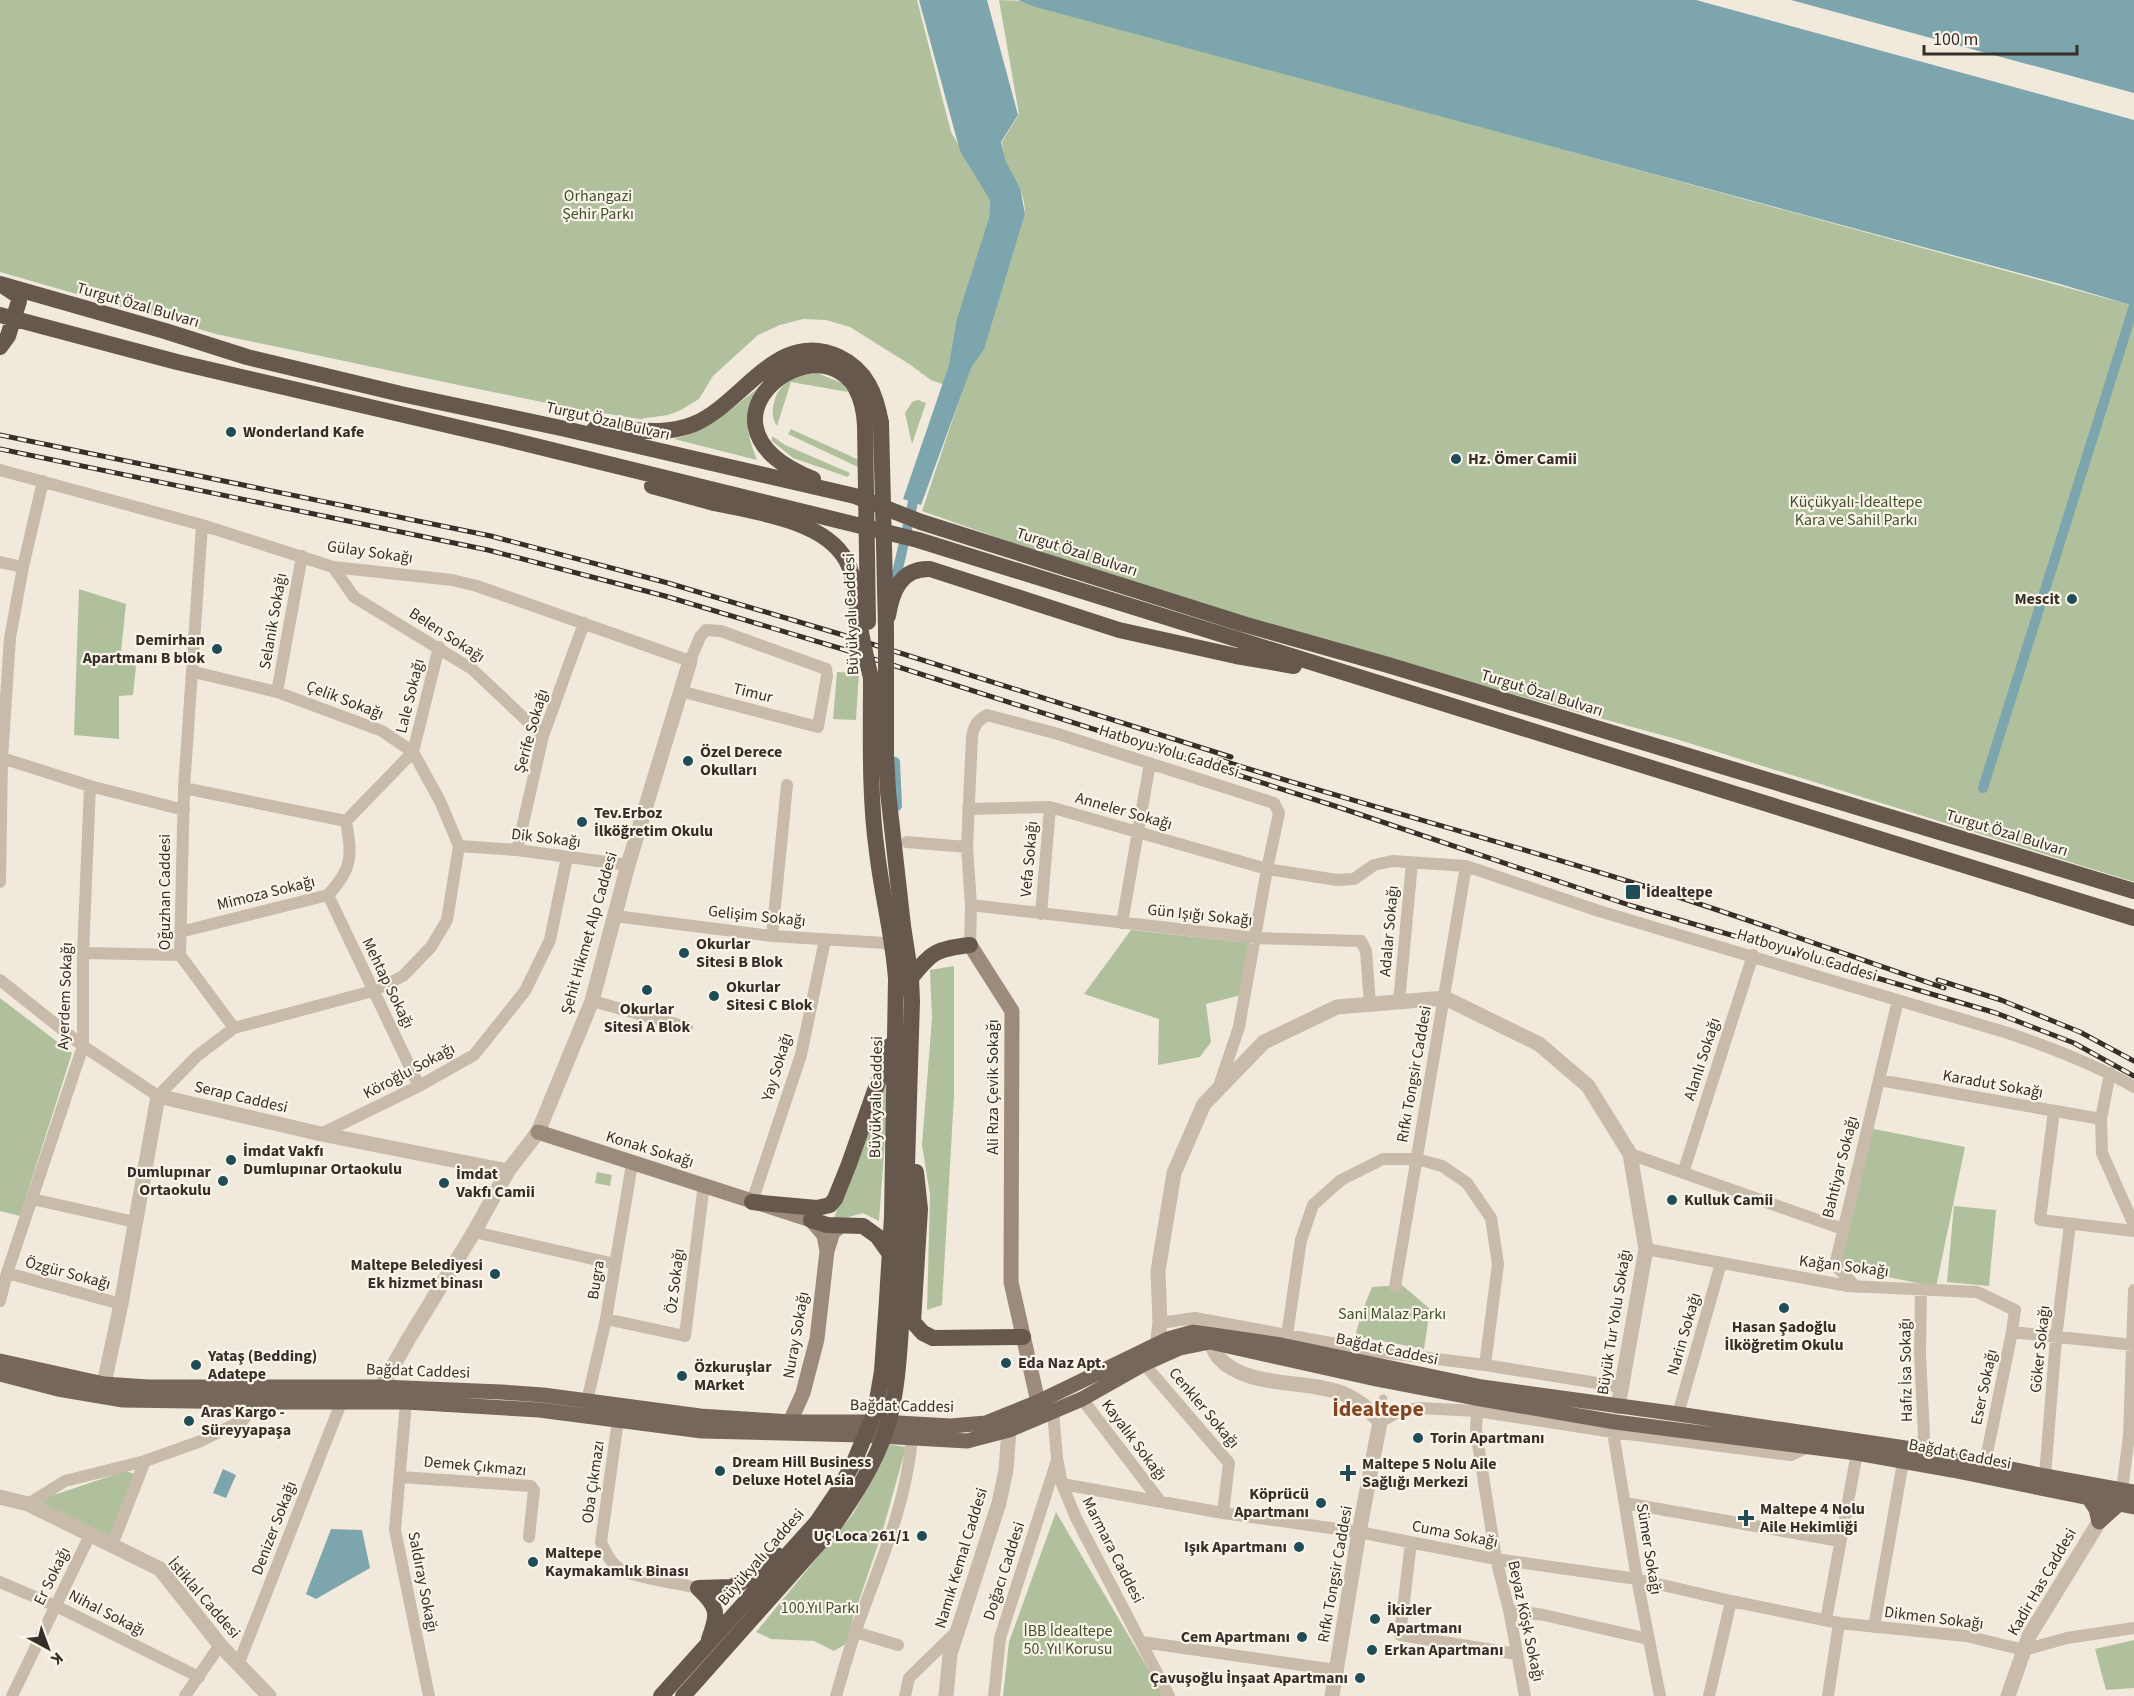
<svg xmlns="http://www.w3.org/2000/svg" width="2134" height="1696" font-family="'Source Sans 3',sans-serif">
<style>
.green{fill:#b0c09d}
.water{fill:#7ca5ad}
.pier{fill:#f1eadc}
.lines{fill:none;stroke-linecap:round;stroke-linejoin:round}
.canal{stroke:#7ca5ad;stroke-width:10}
.pedestrian{stroke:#c9bba9;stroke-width:9}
.minor{stroke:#c9bba9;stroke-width:12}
.tertiary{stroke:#c9bba9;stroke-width:15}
.secondary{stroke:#9c8b7a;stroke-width:15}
.primary{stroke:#77675a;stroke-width:15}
.trunk{stroke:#66584d;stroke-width:16}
.rail-casing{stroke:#362e28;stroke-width:5}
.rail{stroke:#f9f3e8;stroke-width:3;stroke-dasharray:9;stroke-linecap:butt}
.trunk-bridge{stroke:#66584d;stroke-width:16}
.poi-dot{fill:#1f4c56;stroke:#f9f3e8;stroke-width:2}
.labels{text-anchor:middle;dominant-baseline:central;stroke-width:4.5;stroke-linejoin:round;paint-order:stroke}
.park-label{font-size:16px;fill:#41532d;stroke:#f9f3e8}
.street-label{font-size:16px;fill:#362e28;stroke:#f9f3e8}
.poi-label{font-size:16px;font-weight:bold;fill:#362e28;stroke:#f9f3e8;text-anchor:start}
.district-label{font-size:22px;font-weight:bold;fill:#824625;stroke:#f9f3e8}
</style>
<rect width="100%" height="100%" fill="#f1eadc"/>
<path class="green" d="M0,0H917L951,132L990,199L989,218L945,385L931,380L909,364L850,327L826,320L803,319L780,325L758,335L713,376L699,399L681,410L668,415L640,419L571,408L444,382L216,334L0,272Z
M999,0L1022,1L2134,306V882L1676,739L1301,636L1013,543L922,511L970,368L983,349L1025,214C1025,191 1015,184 1007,165C1004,158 1003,149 1002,142L1019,114Z
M817,373L842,383L848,392L791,382L777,426C772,418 772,412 774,403C778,382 798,375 817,373Z
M761,386C745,418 744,427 757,460L674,439C712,429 731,408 761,386Z
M918,400L926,403L912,444L905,413L912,402Z
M791,429L859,460L858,467L788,434Z
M772,436L785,445L850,473L848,477L793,458L772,441Z
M79,589L126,604L120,661L136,666L133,695L119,696V739L74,735Z
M837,672L859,673L856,720L833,719Z
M1131,930L1250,943L1241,995L1206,1004L1211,1042L1200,1057L1158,1065L1159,1019L1084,994Z
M954,966V1096L942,1305L927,1310L930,1195L922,1145L932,1018L930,970Z
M0,998L72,1053L20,1216L0,1211Z
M891,1059L879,1221L863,1213L845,1218H834Z
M1869,1128L1965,1147L1936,1287L1840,1267Z
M597,1172L612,1175L610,1186L595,1183Z
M1954,1206L1996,1210L1989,1286L1947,1282Z
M1402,1285L1430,1309L1424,1349L1355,1336L1363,1309L1372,1287Z
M887,1444L906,1447L882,1533L853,1618L847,1643L834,1651L814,1641L771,1639L756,1632L853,1514L870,1484Z
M125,1471L135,1474L109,1538L42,1504L45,1498Z
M1056,1512L1164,1696H1003L1009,1642Z
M2134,1640V1688L2106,1690L2095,1649Z"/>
<path class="water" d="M919,0H987L1018,115L1001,142L1006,162L1020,188L1025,214L984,349L971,368L921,505L903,499L949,365L957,319L989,218L990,200L960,151Z
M1018,0H2134V306L2060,284L1032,6Z
M223,1469L236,1475L226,1498L213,1493Z
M331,1529L362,1530L370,1568L316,1599L306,1594Z"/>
<path class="pier" d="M1696,0H1791L2134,93V120Z"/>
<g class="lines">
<path class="canal" d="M894,587L913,502
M895,762L897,806
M1983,788L2134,306"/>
<path class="pedestrian" d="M1380,1422L1383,1399"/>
<path class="minor" d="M0,470L202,525L333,567L452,580L477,586L690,661L700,637L706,630L721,631L826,669L827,676L818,727L680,691
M202,525L184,788L180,955L234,1028
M0,562L23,567
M333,567L354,597L472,669L543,736
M277,692L302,556
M2,758L90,786L184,810
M184,788L346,821
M968,809L1050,807L1267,869L1337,880L1354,879L1374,865L1392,861L1466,866L1599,911L2008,1033C2052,1048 2094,1064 2134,1087
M907,842L967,847
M459,846L517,850L628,865
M517,850L543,736L584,623
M0,882L2,758L10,638L23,567L43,481
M328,895L419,1086
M971,905L1256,938L1361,941L1366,951L1370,1004
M1041,914L1050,807
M615,916L772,936L885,943L894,949
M1122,923L1150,763
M180,932L328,895C353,868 352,856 346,821L413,752L439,647
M772,936L787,785
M970,945L971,905L967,847L972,737C974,725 977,721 987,715L1058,734L1274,803L1279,813L1267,869L1239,1027L1218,1089
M83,953L180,955
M0,980L83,1046L158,1096L197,1056L234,1028L373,991L403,976L431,947L447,920L459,846L440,801L413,752L382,731L277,692L194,672
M592,1001L687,1027
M1399,1002L1412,863
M2110,1073L2101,1119L2102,1153L2134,1225
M1879,1080L2101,1119
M2054,1111L2040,1220L2134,1231
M321,1134L419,1086L474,1055L525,991L550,940L567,857
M1630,1154L1843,1229
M1683,1173L1753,955
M32,1199L135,1222
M752,1202L801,1055L825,940
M474,1232L615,1264
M1646,1249L1848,1286L1977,1292L2015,1310L2012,1332
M7,1273L121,1304
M1395,1287L1466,866
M1856,1287L1835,1265L1898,1000
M0,1301L7,1273L83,1046V953L90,786
M606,1319L685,1336L704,1184
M1160,1323L1195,1318L1380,1352L1485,1365L1622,1387
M1287,1335L1301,1240L1313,1205L1341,1180L1383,1159H1417L1442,1166L1467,1183L1491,1218L1498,1264L1485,1365
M1144,1364L1229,1463L1223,1513
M1082,1399L1160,1501
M587,1401L606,1319L632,1164
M406,1402L395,1530L429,1696
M1477,1411L1476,1431L1496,1559L1509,1610L1525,1696
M1053,1412L1057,1458L1062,1484L1076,1518L1169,1696
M1678,1414L1721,1263
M618,1420L601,1542C605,1551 608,1559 616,1566C631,1578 677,1583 698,1588
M1380,1422L1400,1411L1420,1408L1477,1411L1613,1432L1791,1455L1808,1447
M1614,1426L1613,1432L1637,1579L1660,1696
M1921,1450L1924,1435L1920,1354L1921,1290
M1985,1463L2012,1332L2134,1345
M2045,1476L2056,1338L2070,1224
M400,1477L531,1486L534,1490L529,1537
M1062,1484L1223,1513L1359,1532L1496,1559L1637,1579L1731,1601L1839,1623L1966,1636L2024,1650L2067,1638L2134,1628
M2122,1490L2129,1436L2134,1290
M1625,1503L1840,1541
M28,1504L65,1481L145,1461L201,1441L243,1420L257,1402
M1411,1542L1400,1635L1517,1654
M112,1545L145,1461
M0,1582L56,1606L199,1677
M1509,1610L1544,1615L1648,1639
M1826,1620L1857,1453
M1874,1627L1903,1462
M855,1632L898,1645
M1142,1642L1336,1670
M238,1665L341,1403
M12,1696L90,1535
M185,1696L220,1645
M836,1696C844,1669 851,1642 861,1616C883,1556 906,1503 912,1438
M905,1696L909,1678L957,1631
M994,1696L1000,1638L1057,1460
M1709,1696L1731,1601
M1828,1696L1839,1623"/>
<path class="tertiary" d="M1210,1342C1213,1347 1215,1354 1219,1358C1247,1389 1308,1379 1344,1394C1359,1400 1370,1410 1380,1422L1359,1532L1332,1696
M1157,1345L1160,1323L1158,1271L1174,1173L1204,1104L1264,1042L1337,1007L1445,998L1539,1044L1588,1086L1630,1154L1646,1249L1618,1407
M104,1384L121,1304L158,1096L321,1134L508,1171
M379,1398L381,1387L409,1338L474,1232L508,1171L538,1132L592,1001L628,865L690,661
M0,1497L28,1504L160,1569L220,1645L269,1696
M946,1696L950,1654L999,1503L1006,1470L1009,1430
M2008,1696L2029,1636L2099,1522"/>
<path class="secondary" d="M970,945L1012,1011L1011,1282L1038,1402
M538,1132L811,1220L824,1235L827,1251L833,1232L841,1226
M790,1422L803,1393L817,1339L827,1251"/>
<path class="primary" d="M0,1361L104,1384L148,1387H381L501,1392L543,1395L700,1416L790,1422H880L951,1426L986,1423L1038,1402L1168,1339L1193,1332L1281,1345L1482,1387L1678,1414L1912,1449L2045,1476L2134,1492
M0,1374L58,1389L123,1400L257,1402H406L539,1410L702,1431L862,1435L967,1441L1009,1430L1082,1399L1144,1364L1180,1348L1210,1342L1376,1379L1480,1399L1615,1422L1857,1453L1952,1470L2134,1507
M2088,1497L2096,1509L2099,1522L2119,1504L2120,1498"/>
<path class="trunk" d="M0,284L165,331L247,357L401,394L561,428L855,496L921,522L1243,624L1388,665L2134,891
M0,315L177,362L503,438L918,540L2134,918
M0,347L8,336L19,301L17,295L5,287
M595,428C628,428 662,437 694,424C744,403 777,328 839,357C867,370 876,395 881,423
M813,479C660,418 857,290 865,425
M652,486L714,503
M888,616C892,591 901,568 930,569L1119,630L1236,656L1294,666
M871,678C871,736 869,795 877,852C882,895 893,936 896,979L892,1216L887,1300
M911,978C932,951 937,949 970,945
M916,1172L920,1209L913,1322L923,1333L933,1338L1023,1337
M752,1202L817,1208L830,1205L835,1199L849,1164L891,1045
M811,1220L827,1225L863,1226L877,1236L889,1253
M903,1297L912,1001L911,978L903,926
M698,1588L731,1587L740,1583L777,1555
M698,1588C718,1607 719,1613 709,1639
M661,1696L817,1522
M683,1696L829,1532"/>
<g class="rail-casing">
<path id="rail" d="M0,435L491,536L668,583L843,635L1231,757
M0,449L488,550L665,596L839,648L1338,807L1629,905L1996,1013L2074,1043L2134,1076
M1220,760C1357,803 1496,840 1634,883C1738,915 1841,953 1944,988
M1938,980L2001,1000L2080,1032L2134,1061"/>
</g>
<use href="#rail" class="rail"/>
<path class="trunk-bridge" d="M881,423L886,628V754L888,792L903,926
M865,425L868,622
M714,503C755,512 824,520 846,560C855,576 855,597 858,615C861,636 866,657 871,678
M817,1522L838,1491L854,1462L875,1412L882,1371L887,1300
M829,1532C852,1500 875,1465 887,1427C899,1389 900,1337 903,1297"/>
</g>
<g class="poi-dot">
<circle cx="231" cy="432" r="6"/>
<circle cx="1456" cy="459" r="6"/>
<circle cx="2072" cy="599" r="6"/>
<circle cx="217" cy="649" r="6"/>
<circle cx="688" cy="761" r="6"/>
<circle cx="582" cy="822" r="6"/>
<rect x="1625" y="884" width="16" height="16" rx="3"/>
<circle cx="684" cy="953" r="6"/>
<circle cx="647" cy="990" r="6"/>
<circle cx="714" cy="996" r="6"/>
<circle cx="231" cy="1160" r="6"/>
<circle cx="223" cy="1181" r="6"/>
<circle cx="444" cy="1183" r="6"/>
<circle cx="1672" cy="1200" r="6"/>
<circle cx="495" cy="1274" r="6"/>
<circle cx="1784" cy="1308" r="6"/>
<circle cx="1006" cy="1363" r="6"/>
<circle cx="196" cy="1365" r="6"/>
<circle cx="682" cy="1376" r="6"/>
<circle cx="189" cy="1421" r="6"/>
<circle cx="1418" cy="1438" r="6"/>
<circle cx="720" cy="1471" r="6"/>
<path d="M1345 1464h6v6h6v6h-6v6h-6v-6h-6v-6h6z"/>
<circle cx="1321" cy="1503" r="6"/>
<path d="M1743 1509h6v6h6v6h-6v6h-6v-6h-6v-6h6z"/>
<circle cx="922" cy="1536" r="6"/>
<circle cx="1299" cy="1547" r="6"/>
<circle cx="533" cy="1562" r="6"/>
<circle cx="1375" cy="1619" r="6"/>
<circle cx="1302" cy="1637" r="6"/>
<circle cx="1372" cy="1650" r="6"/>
<circle cx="1360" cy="1678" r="6"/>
</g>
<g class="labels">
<g class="park-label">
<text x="598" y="196">Orhangazi<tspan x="598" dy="18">Şehir Parkı</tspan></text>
<text x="1856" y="502">Küçükyalı-İdealtepe<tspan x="1856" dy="18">Kara ve Sahil Parkı</tspan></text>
<text x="1392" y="1314">Sani Malaz Parkı</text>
<text x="820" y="1608">100.Yıl Parkı</text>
<text x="1068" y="1631">İBB İdealtepe<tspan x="1068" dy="18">50. Yıl Korusu</tspan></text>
</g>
<g class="street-label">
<text transform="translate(138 305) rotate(16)">Turgut Özal Bulvarı</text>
<text transform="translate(608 421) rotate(13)">Turgut Özal Bulvarı</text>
<text transform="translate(370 552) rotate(8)">Gülay Sokağı</text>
<text transform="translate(1077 552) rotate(18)">Turgut Özal Bulvarı</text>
<text transform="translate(851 614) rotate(-92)">Büyükyalı Caddesi</text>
<text transform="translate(273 621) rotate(-80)">Selanik Sokağı</text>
<text transform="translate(447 635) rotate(33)">Belen Sokağı</text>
<text transform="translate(753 693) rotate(14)">Timur</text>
<text transform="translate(1542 693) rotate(17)">Turgut Özal Bulvarı</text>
<text transform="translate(410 696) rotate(-76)">Lale Sokağı</text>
<text transform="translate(345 700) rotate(21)">Çelik Sokağı</text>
<text transform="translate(531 731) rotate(-74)">Şerife Sokağı</text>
<text transform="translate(1169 751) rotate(17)">Hatboyu Yolu Caddesi</text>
<text transform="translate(1124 811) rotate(16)">Anneler Sokağı</text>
<text transform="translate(2007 833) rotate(17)">Turgut Özal Bulvarı</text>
<text transform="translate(546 838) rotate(7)">Dik Sokağı</text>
<text transform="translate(1029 859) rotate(-85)">Vefa Sokağı</text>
<text transform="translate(165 892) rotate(-90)">Oğuzhan Caddesi</text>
<text transform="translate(266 893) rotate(-14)">Mimoza Sokağı</text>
<text transform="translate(1200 915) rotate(6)">Gün Işığı Sokağı</text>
<text transform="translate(757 916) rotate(6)">Gelişim Sokağı</text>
<text transform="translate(1389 931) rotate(-85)">Adalar Sokağı</text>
<text transform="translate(589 933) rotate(-74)">Şehit Hikmet Alp Caddesi</text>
<text transform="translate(1807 955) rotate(17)">Hatboyu Yolu Caddesi</text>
<text transform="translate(388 983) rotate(64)">Mehtap Sokağı</text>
<text transform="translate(65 996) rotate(-88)">Ayerdem Sokağı</text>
<text transform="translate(1702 1059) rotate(-72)">Alanlı Sokağı</text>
<text transform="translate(777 1067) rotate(-73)">Yay Sokağı</text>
<text transform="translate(409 1071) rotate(-28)">Köroğlu Sokağı</text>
<text transform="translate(1414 1074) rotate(-80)">Rıfkı Tongsir Caddesi</text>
<text transform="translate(1993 1084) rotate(10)">Karadut Sokağı</text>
<text transform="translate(993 1087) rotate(-90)">Ali Rıza Çevik Sokağı</text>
<text transform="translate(241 1097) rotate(13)">Serap Caddesi</text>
<text transform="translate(876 1097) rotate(-89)">Büyükyalı Caddesi</text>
<text transform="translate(650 1149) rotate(17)">Konak Sokağı</text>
<text transform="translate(1840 1167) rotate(-76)">Bahtiyar Sokağı</text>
<text transform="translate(1844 1266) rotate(7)">Kağan Sokağı</text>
<text transform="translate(68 1273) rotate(15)">Özgür Sokağı</text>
<text transform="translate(596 1280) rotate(-81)">Bugra</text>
<text transform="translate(675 1281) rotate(-83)">Öz Sokağı</text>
<text transform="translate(1614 1322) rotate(-81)">Büyük Tur Yolu Sokağı</text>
<text transform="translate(1684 1334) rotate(-74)">Narin Sokağı</text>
<text transform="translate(796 1335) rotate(-80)">Nuray Sokağı</text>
<text transform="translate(1387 1349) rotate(12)">Bağdat Caddesi</text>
<text transform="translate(2040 1349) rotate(-84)">Göker Sokağı</text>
<text transform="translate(1906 1370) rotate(-91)">Hafız İsa Sokağı</text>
<text transform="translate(418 1371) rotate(2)">Bağdat Caddesi</text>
<text transform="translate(1984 1387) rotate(-78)">Eser Sokağı</text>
<text transform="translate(902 1406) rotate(1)">Bağdat Caddesi</text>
<text transform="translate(1204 1408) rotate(50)">Cenkler Sokağı</text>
<text transform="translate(1134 1440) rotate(53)">Kayalık Sokağı</text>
<text transform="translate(1960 1454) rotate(11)">Bağdat Caddesi</text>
<text transform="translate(475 1466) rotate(5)">Demek Çıkmazı</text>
<text transform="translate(593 1482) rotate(-82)">Oba Çıkmazı</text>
<text transform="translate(274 1528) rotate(-69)">Denizer Sokağı</text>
<text transform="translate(1455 1534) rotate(11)">Cuma Sokağı</text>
<text transform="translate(1649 1549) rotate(81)">Sümer Sokağı</text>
<text transform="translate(1113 1550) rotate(63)">Marmara Caddesi</text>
<text transform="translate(761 1557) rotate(-49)">Büyükyalı Caddesi</text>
<text transform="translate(961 1558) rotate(-73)">Namık Kemal Caddesi</text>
<text transform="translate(1004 1571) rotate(-72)">Doğacı Caddesi</text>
<text transform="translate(1335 1574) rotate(-80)">Rıfkı Tongsir Caddesi</text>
<text transform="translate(52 1576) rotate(-64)">Er Sokağı</text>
<text transform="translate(423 1582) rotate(79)">Saldıray Sokağı</text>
<text transform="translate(2042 1582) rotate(-60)">Kadir Has Caddesi</text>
<text transform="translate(204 1598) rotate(49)">İstiklal Caddesi</text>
<text transform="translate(107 1613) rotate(27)">Nihal Sokağı</text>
<text transform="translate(1934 1618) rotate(7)">Dikmen Sokağı</text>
<text transform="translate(1526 1621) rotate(78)">Beyaz Köşk Sokağı</text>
</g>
<g class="poi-label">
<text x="243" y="432">Wonderland Kafe</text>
<text x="1468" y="459">Hz. Ömer Camii</text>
<text x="2060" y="599" text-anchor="end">Mescit</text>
<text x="205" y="640" text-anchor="end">Demirhan<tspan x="205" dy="18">Apartmanı B blok</tspan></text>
<text x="700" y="752">Özel Derece<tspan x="700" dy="18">Okulları</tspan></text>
<text x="594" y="813">Tev.Erboz<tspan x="594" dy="18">İlköğretim Okulu</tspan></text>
<text x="1646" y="892">İdealtepe</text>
<text x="696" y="944">Okurlar<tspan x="696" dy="18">Sitesi B Blok</tspan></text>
<text x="726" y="987">Okurlar<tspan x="726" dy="18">Sitesi C Blok</tspan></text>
<text x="647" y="1009" text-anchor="middle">Okurlar<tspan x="647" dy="18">Sitesi A Blok</tspan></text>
<text x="243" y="1151">İmdat Vakfı<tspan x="243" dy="18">Dumlupınar Ortaokulu</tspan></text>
<text x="211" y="1172" text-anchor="end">Dumlupınar<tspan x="211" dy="18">Ortaokulu</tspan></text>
<text x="456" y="1174">İmdat<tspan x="456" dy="18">Vakfı Camii</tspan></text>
<text x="1684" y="1200">Kulluk Camii</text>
<text x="483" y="1265" text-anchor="end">Maltepe Belediyesi<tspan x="483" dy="18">Ek hizmet binası</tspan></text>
<text x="1784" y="1327" text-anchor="middle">Hasan Şadoğlu<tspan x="1784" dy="18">İlköğretim Okulu</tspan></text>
<text x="208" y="1356">Yataş (Bedding)<tspan x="208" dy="18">Adatepe</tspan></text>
<text x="1018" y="1363">Eda Naz Apt.</text>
<text x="694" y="1367">Özkuruşlar<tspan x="694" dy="18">MArket</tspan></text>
<text x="201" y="1412">Aras Kargo -<tspan x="201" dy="18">Süreyyapaşa</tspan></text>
<text x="1430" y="1438">Torin Apartmanı</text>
<text x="732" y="1462">Dream Hill Business<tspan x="732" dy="18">Deluxe Hotel Asia</tspan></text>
<text x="1362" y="1464">Maltepe 5 Nolu Aile<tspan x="1362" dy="18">Sağlığı Merkezi</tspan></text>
<text x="1309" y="1494" text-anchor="end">Köprücü<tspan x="1309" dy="18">Apartmanı</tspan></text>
<text x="1760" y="1509">Maltepe 4 Nolu<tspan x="1760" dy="18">Aile Hekimliği</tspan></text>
<text x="910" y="1536" text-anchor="end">Uç Loca 261/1</text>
<text x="1287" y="1547" text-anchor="end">Işık Apartmanı</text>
<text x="545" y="1553">Maltepe<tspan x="545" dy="18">Kaymakamlık Binası</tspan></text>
<text x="1387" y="1610">İkizler<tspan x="1387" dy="18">Apartmanı</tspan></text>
<text x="1290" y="1637" text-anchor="end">Cem Apartmanı</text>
<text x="1384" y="1650">Erkan Apartmanı</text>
<text x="1348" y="1678" text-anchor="end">Çavuşoğlu İnşaat Apartmanı</text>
</g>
<g class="district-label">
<text x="1378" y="1409">İdealtepe</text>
</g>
</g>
<g transform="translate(48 1648) rotate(139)" stroke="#f9f3e8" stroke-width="4.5" paint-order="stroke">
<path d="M0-4.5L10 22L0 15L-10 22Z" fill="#362e28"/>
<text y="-9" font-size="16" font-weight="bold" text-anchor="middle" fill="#362e28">K</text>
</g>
<path d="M1924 45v9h153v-9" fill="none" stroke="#362e28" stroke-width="3"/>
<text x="1933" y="45" font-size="18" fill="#362e28" stroke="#f9f3e8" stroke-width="4.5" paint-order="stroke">100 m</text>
</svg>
